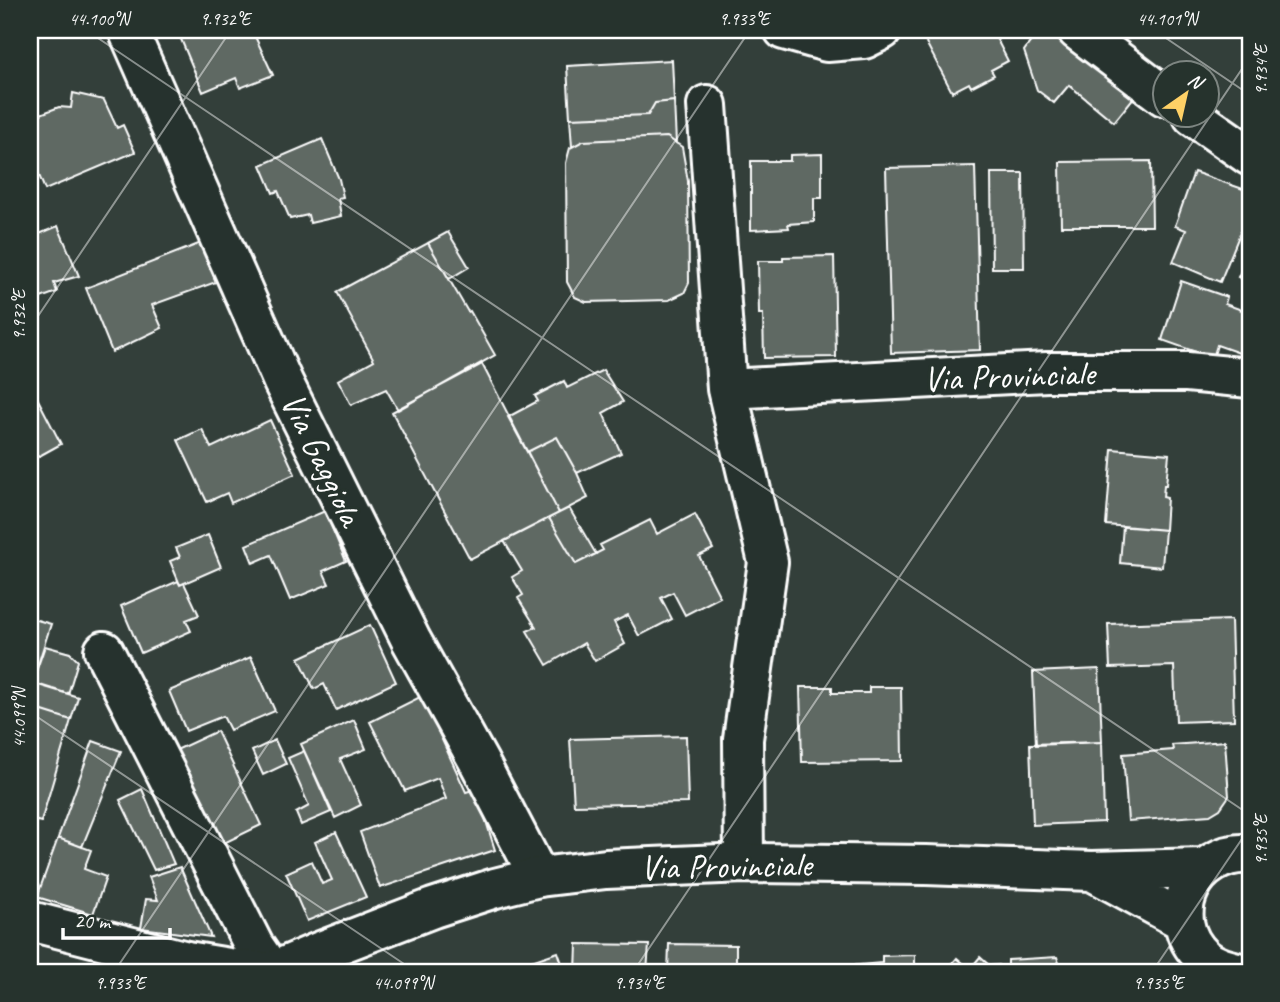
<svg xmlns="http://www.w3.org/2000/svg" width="1280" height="1002" font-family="Caveat,sans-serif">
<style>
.building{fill:#5f6964;stroke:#fff;stroke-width:2}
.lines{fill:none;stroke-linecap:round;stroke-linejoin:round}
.street-casing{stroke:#fff;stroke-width:44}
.secondary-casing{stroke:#fff;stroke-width:44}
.street{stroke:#26332d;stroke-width:38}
.secondary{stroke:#26332d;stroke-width:38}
.ticks{fill:none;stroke:#fff;stroke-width:2;stroke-opacity:0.45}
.labels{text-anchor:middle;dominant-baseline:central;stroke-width:6;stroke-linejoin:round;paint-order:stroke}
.street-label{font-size:35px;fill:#fff;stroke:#26332d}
.neatline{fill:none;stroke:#fff;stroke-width:2.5}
.ticks-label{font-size:18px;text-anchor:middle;fill:#fff}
</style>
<rect width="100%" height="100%" fill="#333f3a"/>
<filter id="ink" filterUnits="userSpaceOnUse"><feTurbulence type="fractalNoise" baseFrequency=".0143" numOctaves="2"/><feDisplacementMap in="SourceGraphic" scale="14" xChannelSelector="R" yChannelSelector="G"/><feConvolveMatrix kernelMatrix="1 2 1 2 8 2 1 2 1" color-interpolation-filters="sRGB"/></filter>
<g filter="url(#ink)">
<path class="building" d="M183,30H252L273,75L240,88L236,78L203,92L178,32Z
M928,30H984L985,32L992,30L1008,61L991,70L994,75L971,87L969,83L952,92L921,33Z
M1039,30H1047L1135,96L1114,122L1069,85L1054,103L1037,90L1024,51Z
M672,60L674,101L655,103L648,115L570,118L567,66Z
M73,93L104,100L117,128L123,125L135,152L45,190L30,153V118L59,107L71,108Z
M674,101L676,143L667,137L583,141L572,147L570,118L648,115L655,103Z
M667,137L682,147L688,181L689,283L684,293L669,300L586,302L575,297L567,282L566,163L570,148L583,141Z
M322,139L339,179L343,197L338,198L341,216L310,223L308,215L290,219L278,191L273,193L261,165Z
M822,154V198H814V222L788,224L789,228L751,230V161H790V155Z
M1151,161L1152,226H1061L1060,162Z
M975,166L980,350L891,353L886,168Z
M1194,172L1246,190L1250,203V209L1220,282L1173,262L1186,230L1175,226Z
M991,173H1023L1024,268H992Z
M32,223L37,235L58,226L79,276L54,283L57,292L30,302V224Z
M448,232L469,267L449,279L428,243Z
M201,243L216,282L152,305L162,328L112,352L86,288Z
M428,243L468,312L470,311L495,355L398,410L386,389L351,405L338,380L374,360L337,292Z
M1250,253V283L1238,277Z
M834,256L836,357L764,358L763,314H759L758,261H783V257Z
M1181,281L1227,297L1225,304L1250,313V329L1242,354L1217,345L1213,358L1162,340Z
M482,364L559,513L470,559L392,412Z
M603,370L623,402L603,413L621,453L577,473L557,437L527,452L508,417L538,401L535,396L564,381L567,388Z
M30,384L61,444L32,460L30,456Z
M270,420L295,474L231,503L227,493L207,502L178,440L202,429L211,448Z
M557,437L577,473L588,498L559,513L527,452Z
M1112,449L1169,454L1166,485H1164L1163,497L1167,498L1165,530L1106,525Z
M569,508L596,554L576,564L549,518Z
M325,511L346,561L323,571L329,584L290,600L271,555L253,563L246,545Z
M695,514L713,549L699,556L720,597L685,615L673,592L661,598L672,619L639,636L628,615L614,622L625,644L595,661L584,643L547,665L527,631L536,627L518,598L523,595L512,577L522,571L504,541L549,518L576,564L603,550L600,545L650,520L657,534Z
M1123,526L1165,530L1162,567L1120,563Z
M208,535L221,567L180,585L170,561L180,557L176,548Z
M178,581L180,585L184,583L199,615L186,620L191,631L141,653L121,606Z
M30,618L51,624L32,683L30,682Z
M1231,620L1234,720L1176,722L1174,666L1110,668L1108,624Z
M370,625L396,682L336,710L324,684L314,689L299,658Z
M45,646L70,653L78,661L68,694L32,683Z
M251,657L275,711L230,730L223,716L186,731L169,691Z
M1099,669L1102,742L1036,745L1033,672Z
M30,682L78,697L71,720L30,707Z
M800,687H832V693H869V687H901L902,761L802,762Z
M422,696L466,792L476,789L495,850L380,888L360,832L446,799L438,778L405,791L370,722Z
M30,707L71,720L41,822L30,819Z
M354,720L366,749L340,759L361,805L335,818L301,744Z
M217,731L261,825L216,847L172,752Z
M686,736L688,803L574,805L570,739Z
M275,740L286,764L263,775L252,751Z
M93,741L121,751L82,847L58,838Z
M1225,741L1229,796L1220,809L1210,815L1128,821L1123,754L1173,750L1172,745Z
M1102,742L1104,822L1033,825L1030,744Z
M304,751L331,812L301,825L296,813L309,806L288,758Z
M142,789L174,864L154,870L120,800Z
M336,832L366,897L307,921L286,873L312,861L322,884L332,880L315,842Z
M58,838L91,850L84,869L106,877L93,914L37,897Z
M180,867L211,937L141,928L146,899L158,900L149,877Z
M577,944L649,945L647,972H576Z
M669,944L736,945V972H668Z
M558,952L565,972H524L528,971L525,963Z
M915,955V972H849V966L882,963V956Z
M980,957L990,966L999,965V972H939L938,971L947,970L957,958L970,969Z
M1057,957L1060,966L1104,972H1008V960Z
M820,966V972H756V968Z"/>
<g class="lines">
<g class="street-casing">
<path id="street" d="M128,30L283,382L411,640L479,762L539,877
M784,30L827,42L864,39L882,30
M707,105L727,389L768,562L743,739L744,863
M727,389L1047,372H1187L1250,378
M104,651L254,946L272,972"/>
</g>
<g class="secondary-casing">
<path id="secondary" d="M1077,30L1164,96
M1193,116L1250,156
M1094,872L1184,921
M30,921L187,961L235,969L269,972
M272,972L321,951L433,908L495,888L539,877L606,869L744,863L926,865L1092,871L1203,868
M1237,972C1225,969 1213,966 1203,957C1160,916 1194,850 1250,854"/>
</g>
<use href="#street" class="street"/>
<use href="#secondary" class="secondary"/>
</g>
</g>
<path class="ticks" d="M86,30L1250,815M1154,30L1250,95M30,328L231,30M30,712L416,972M114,972L750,30M633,972L1250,57M1152,972L1250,827"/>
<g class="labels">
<g class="street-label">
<text transform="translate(1009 376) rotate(-2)">Via Provinciale</text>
<text transform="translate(322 459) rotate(64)">Via Gaggiola</text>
<text transform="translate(726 866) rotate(-1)">Via Provinciale</text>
</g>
</g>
<rect width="1280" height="1002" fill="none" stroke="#26332d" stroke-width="77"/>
<g transform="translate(1186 94) rotate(34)"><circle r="33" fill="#26332d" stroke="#7d8581" stroke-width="2"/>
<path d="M0-5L12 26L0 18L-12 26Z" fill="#ffd166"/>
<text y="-10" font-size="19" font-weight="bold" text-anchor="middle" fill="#ffffff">N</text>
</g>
<path d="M63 928v10h107v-10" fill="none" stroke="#ffffff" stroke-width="3.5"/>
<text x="74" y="928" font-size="21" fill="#ffffff" stroke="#26332d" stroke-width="5" paint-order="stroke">20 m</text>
<rect x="38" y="38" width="1204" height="926" class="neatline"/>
<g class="ticks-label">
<text x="99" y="25">44.100°N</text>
<text x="225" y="25">9.932°E</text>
<text x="744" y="25">9.933°E</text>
<text x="1167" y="25">44.101°N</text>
<text transform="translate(1261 70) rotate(-90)" y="6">9.934°E</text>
<text transform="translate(19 315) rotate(-90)" y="6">9.932°E</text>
<text transform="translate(19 718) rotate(-90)" y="6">44.099°N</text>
<text transform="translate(1261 840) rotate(-90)" y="6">9.935°E</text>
<text x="120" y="989">9.933°E</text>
<text x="403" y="989">44.099°N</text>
<text x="639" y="989">9.934°E</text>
<text x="1158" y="989">9.935°E</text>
</g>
</svg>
